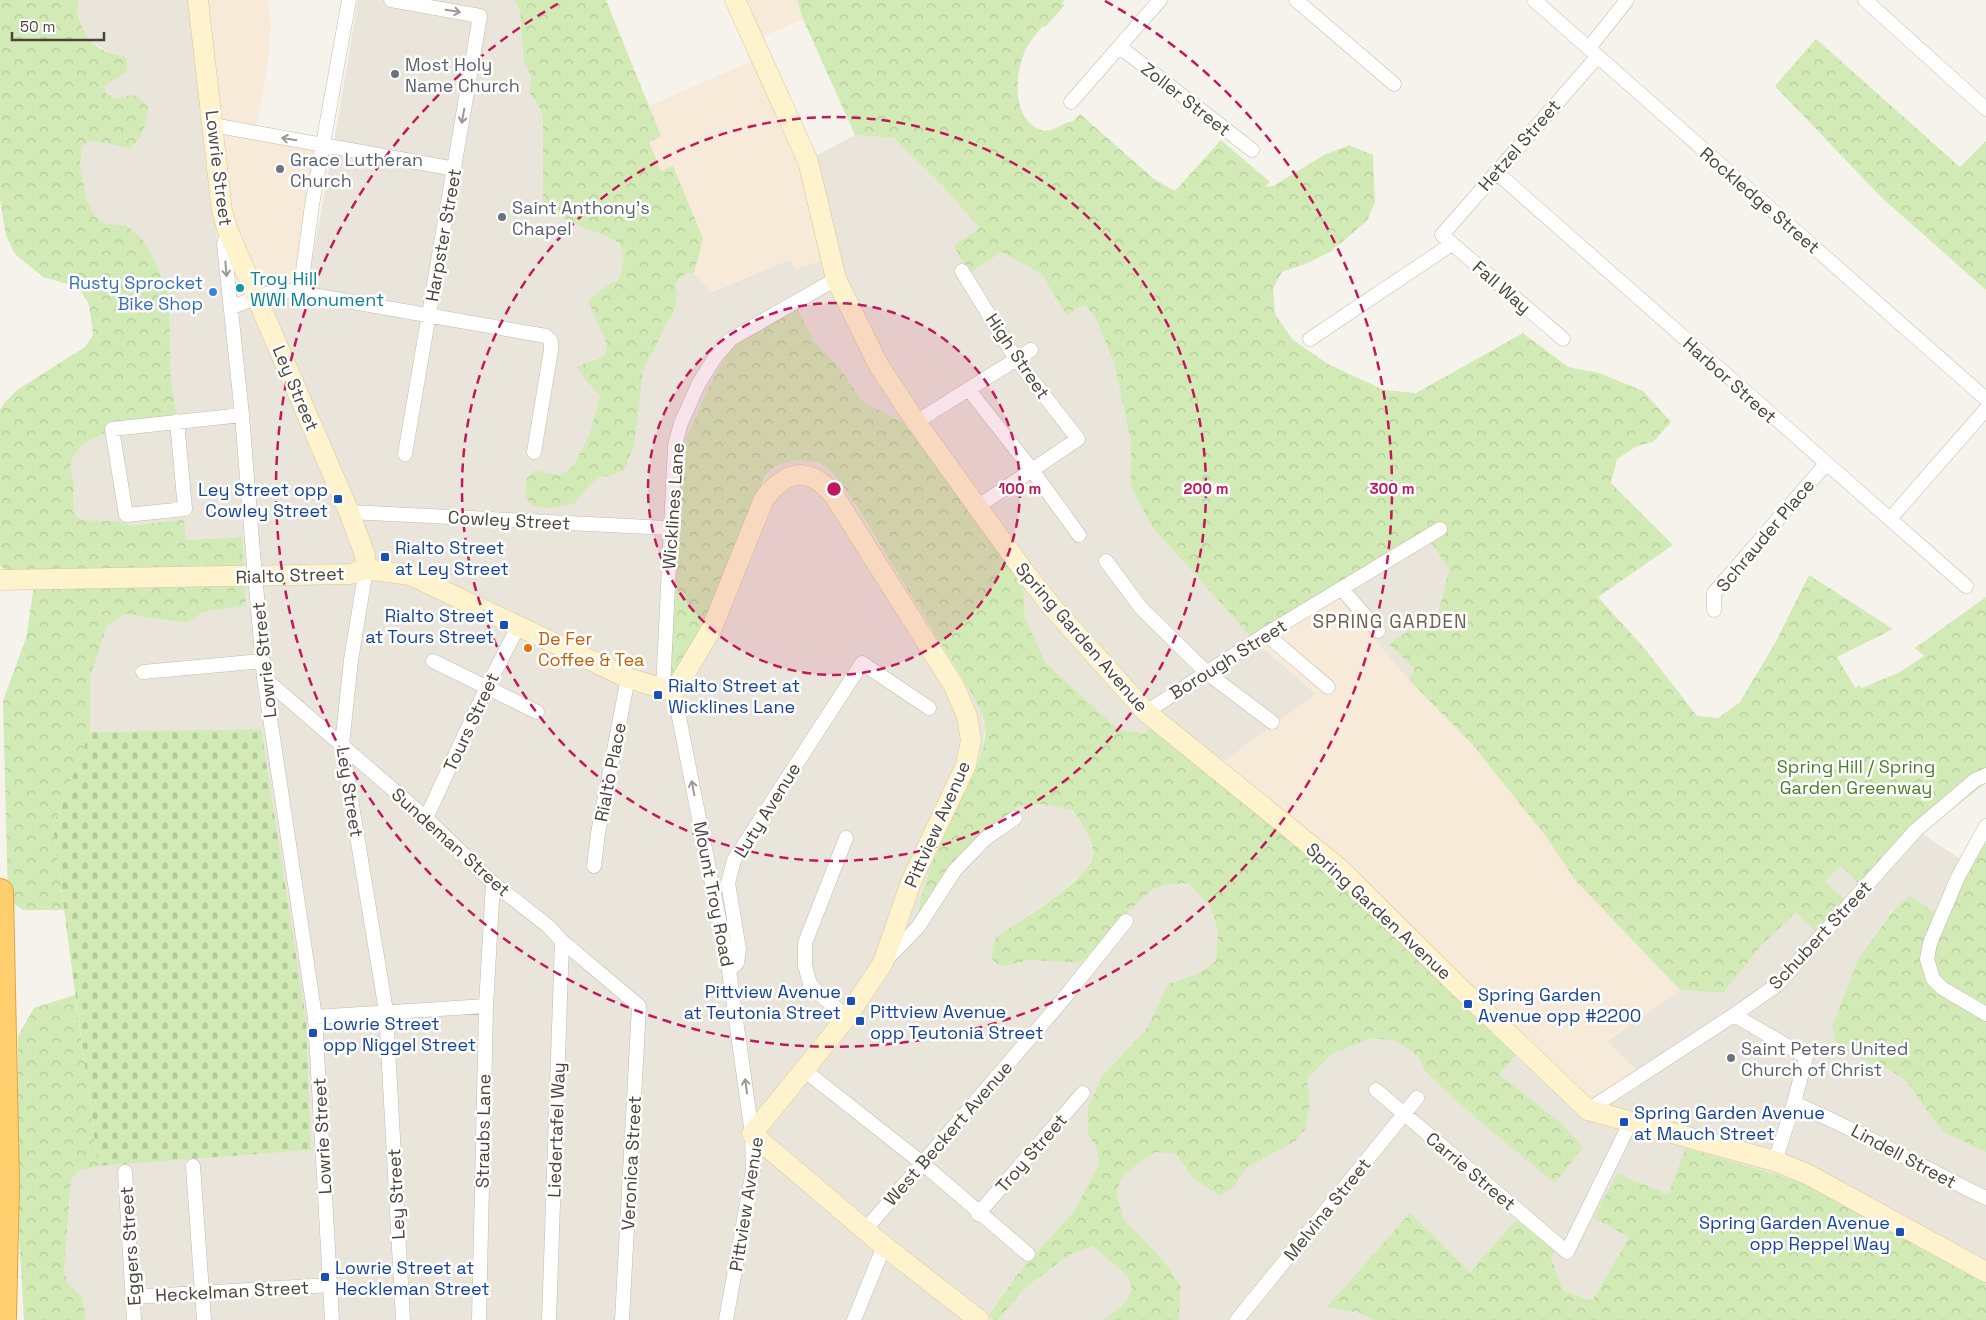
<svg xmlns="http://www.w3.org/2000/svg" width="1986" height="1320" font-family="'Space Grotesk',sans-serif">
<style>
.residential{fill:#eae5da}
.commercial{fill:#f7ead8}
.forest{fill:url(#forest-crowns)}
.cemetery{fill:url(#cemetery-stones)}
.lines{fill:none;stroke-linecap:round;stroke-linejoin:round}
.street-casing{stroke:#c2bbae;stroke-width:15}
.secondary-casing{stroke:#d6c79b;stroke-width:21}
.highway-casing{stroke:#e0a43c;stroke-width:28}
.street{stroke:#fff;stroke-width:14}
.secondary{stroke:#fff3cd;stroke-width:20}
.highway{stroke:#ffcf6e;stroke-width:26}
.street-bridge-casing{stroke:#c2bbae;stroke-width:15;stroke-linecap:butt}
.street-bridge{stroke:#fff;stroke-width:14}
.oneway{stroke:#9c9892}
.ring{fill:none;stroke:#c2185b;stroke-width:2.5;stroke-dasharray:9 6}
.worship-dot{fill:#6b7280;stroke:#fff;stroke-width:2}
.culture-dot{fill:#0f9aa8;stroke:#fff;stroke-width:2}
.shop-dot{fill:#3f7fe0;stroke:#fff;stroke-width:2}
.transit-dot{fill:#1a4fb4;stroke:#fff;stroke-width:2}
.food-dot{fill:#e8710a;stroke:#fff;stroke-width:2}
.labels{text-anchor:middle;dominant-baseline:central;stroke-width:5;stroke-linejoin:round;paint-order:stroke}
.worship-label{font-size:18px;fill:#5b616d;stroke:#fff;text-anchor:start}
.street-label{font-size:18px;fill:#4b4439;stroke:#fff}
.culture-label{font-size:18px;fill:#0d838f;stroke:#fff;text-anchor:start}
.shop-label{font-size:18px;fill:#366cbe;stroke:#fff;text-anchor:end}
.transit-label{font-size:18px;fill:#164399;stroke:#fff;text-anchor:start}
.food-label{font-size:18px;fill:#c56008;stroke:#fff;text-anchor:start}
.park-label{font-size:18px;fill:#4a7f2a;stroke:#fff}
.neighbourhood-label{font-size:19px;letter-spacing:1px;fill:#6e6250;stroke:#fff}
.centre{fill:#c2185b;stroke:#fff;stroke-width:2.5}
.ring-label{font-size:15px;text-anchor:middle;font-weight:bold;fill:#c2185b;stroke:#fff;stroke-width:5;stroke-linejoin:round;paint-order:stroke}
</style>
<defs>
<pattern id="forest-crowns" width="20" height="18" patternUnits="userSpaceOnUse" patternTransform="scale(1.25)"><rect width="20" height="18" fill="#d2eab5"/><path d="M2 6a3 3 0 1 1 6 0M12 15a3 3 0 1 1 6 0" fill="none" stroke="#b6ca9c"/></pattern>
<pattern id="cemetery-stones" width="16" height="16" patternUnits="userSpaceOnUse" patternTransform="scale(1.25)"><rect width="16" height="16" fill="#d2eab5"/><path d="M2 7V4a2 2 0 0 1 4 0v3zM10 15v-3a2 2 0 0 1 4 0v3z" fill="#b6ca9c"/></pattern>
</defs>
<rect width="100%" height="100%" fill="#f6f3ec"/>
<path class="residential" d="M79,0H192L217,232L224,316L283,296L307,285L332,154L358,0H515L520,12L524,62L531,77L529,92L540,108L543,119V205L578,225L611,236L622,248L624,256L623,267L618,281L609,284L588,301L607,345L605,355L592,360L585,380L600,396L589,435L574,465L561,475L534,470L526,480L525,496L573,504L588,487L599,477L610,476L639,398L643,371L676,306V282L685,274L694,273L712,292L791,259L800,164L855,135L894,138L941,184L1094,315L1114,363L1131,443V488L1153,528L1255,641L1316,694L1223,762L1168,719L1145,733L1118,729L1046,663L1025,618L1023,583L904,423L863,402L839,367L814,341L798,311L683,446L670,684L769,472L786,462L808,460L826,468L839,480L970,691L981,712L985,728L982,751L971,779L1000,821L1019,806L1040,804L1071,810L1089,833L1093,856L1086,870L1056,896L996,937L1000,967L1030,960L1081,963L1128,912L1152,890L1166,885L1188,883L1210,906L1218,932L1216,961L1197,974L1168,984L1147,1028L1102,1076L1088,1134L1097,1149L1099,1164L1074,1211L1019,1272L988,1314L994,1320H86L82,1296L68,1284L64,1271L71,1180L79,1171L98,1166L311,1150L278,849L261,729L90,732V678L107,626L125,614L186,623L205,611L246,604L241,537L186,540L184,519L130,526L117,521L82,520L76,515L73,509L74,486L70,468L73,457L83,444L112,429L176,412L171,378L169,296L154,258L126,225L107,224L99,221L93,213L87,199L80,167L82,147L88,141L111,144L130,149L137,143L141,133L130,95L116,99L106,94L104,86L113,79L121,54L108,52L89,40L82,30L78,12L77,3Z
M1425,533L1449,570L1437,613L1409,680L1331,590Z
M1921,833L1963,861L1938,913L1910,897L1892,910L1859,958L1854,1056L1893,1072L1906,1081L1944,1132L1986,1152V1284L1800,1182L1668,1194L1618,1175L1629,1237L1592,1301L1563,1290L1551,1257L1516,1221L1470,1272L1328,1307L1359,1313L1375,1320H1179L1181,1286L1162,1259L1125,1221L1116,1194L1123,1175L1155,1152L1176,1154L1193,1178L1235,1186L1246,1168L1296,1141L1310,1103L1306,1080L1332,1054L1371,1038L1396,1041L1419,1057L1425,1072L1479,1121L1556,1183L1561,1123L1499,1074L1518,1053L1591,1117L1647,1081L1607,1041L1680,990L1723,993L1763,944L1857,850Z
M1092,1246L1127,1275L1132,1289L1125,1303L1103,1320H998L1024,1289L1069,1255Z"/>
<path class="commercial" d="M198,0H268L271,26L267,69L255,133L323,144L300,293L258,298L228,231Z
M741,0H797L803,19L760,38Z
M752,61L800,164L821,261L796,270L790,259L711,292L694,273L703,238L673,166L661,171L649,141L661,136L649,106Z
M1331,590L1409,680L1471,743L1544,834L1575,880L1680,990L1607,1040L1638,1072L1592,1103L1298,822L1223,762L1316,694L1256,641Z"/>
<path class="forest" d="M0,0H79C76,6 78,13 79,19C83,34 92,46 107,52C114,54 120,53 126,58L127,72L104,86L106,94L116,99L130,95L139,97L148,107C147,123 142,139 130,149L111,144L89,141L82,147L80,167L87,199L93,213L99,221L107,224L126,225L142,239L154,258L169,296L171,378L176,412L171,422L113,429L83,444L73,457L70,467L74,486L73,509L76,515L82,520L117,521L130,526L184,519L186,540L242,537L244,569L6,570L0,566V410L4,403L17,390L85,347L93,335L89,304L78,287L43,277L15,254L6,236L0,200Z
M515,0H606L661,136L649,142L661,171L673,166L703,238L694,273L685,274L676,282V306L643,371L634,446L624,470L610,476L599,477L588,487L574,504L552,508L533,506L525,496L526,480L534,470L561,475L574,465L589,435L600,396L585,380L577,367L605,355L607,345L588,301L609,284L618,281C635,236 610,239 577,225C565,220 554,212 543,205V119L540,108L529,92L531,77L524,62L520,12Z
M797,0H1064L1062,3L1065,5L1045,27L1043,26C1036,34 1029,42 1025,51C1014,76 1012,119 1041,130C1052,134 1063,122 1073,121L1080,114L1154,179L1175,191L1221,140L1270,182L1265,187L1273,186L1326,154L1349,145L1373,155L1375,202L1367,221L1331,251L1310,262L1282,272L1273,288L1275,314L1293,340L1328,364L1384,390L1416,393L1523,333L1568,367L1599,373L1643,391L1671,422L1653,442L1637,446L1617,459L1611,483L1673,545L1598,597L1645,649L1697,716L1718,718L1740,702L1774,645L1809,575L1893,629L1837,657L1855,688L1859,685L1862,688L1900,672L1924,656L1915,648L1986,597V783L1921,833L1889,870L1884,866L1860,885L1841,866L1825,882L1846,901L1818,934L1796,912L1763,944L1723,993L1680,990L1575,880L1544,834L1471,743L1409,680L1414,668L1389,644L1438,612L1449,570L1425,533L1252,638L1153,528L1131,488V443L1114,363L1094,315L1083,305L1066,315L1042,274L1002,252L969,273L954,246L980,228L941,184L894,138L855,135L803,19Z
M1816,39L1960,167L1986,141V290L1881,197L1775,86Z
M798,310L814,341L839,367L863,402L904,423L1023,583L1025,618L1046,663L1118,729L1144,733L1153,728L1314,854L1518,1053L1499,1074L1561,1123L1583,1147L1555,1183L1479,1121L1425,1072L1419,1057L1396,1041L1371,1038L1332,1054L1307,1079L1310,1103L1305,1129L1296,1141L1246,1168L1235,1186L1220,1196L1193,1178L1176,1154L1155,1152L1123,1175L1116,1194L1125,1221L1162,1259L1181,1286L1179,1320H1103L1125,1303L1132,1289L1127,1275L1092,1246L1069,1255L1024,1289L998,1320H994L988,1315L1019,1272L1074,1211L1099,1164L1097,1149L1088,1134V1108L1102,1076L1147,1028L1168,984L1197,974L1216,961L1218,932L1210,906L1188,883L1166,885L1152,890L1128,912L1081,963L1030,960L1000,967L991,958L996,937C1016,923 1093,878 1093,854C1092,835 1082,824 1072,810L1040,804L1019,806L1000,821L934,912L918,925C916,887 952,821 968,785C976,767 987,746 985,726C983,713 976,702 970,691L858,509C849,495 840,480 828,469C812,456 785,459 770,471C765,475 762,485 759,491L704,626L670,686L683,446L710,385L732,345Z
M245,584L246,605L205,611L186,623L126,614L107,626L90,678V732L53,826L64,910H23L8,900L3,701L26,638L34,586Z
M1986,820V1152L1943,1132L1906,1081L1893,1072L1854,1056L1836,1042L1832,1027L1859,958L1893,910L1910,896L1937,913Z
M75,995L98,1166L79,1171L71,1180L64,1271L68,1284L82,1296L86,1320H24L18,1220V1036L34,1008Z
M1686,1148L1800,1182L1986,1284V1320H1375L1359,1313L1327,1307L1410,1213L1470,1272L1516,1220L1555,1251L1551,1257L1563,1290L1592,1301L1629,1237L1594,1218L1617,1174L1668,1194Z"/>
<path class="cemetery" d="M261,729L306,1020L311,1150L98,1166L53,826L90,732Z"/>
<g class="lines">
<g class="street-casing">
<path id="street" d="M391,0L480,16L405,454
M1296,0L1394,84
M1534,0L1986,399
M1865,0L1986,109
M1120,47L1252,150
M1589,48L1627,0
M1071,102L1160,0
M213,125L455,169
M1496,172L1966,586
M228,231L224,244L242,415L253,553
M962,271L1016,359L1078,439L977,507
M300,293L312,205L349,0
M232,307L275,291L284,290L546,336L551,341V350L534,452
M1310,339L1452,244
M1563,339L1442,235L1597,57
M969,390L1032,470L1079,535
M177,421L185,509L126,515L112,429L242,415
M916,422L1031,350
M349,512L669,528
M1890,519L1986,409
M1106,561L1141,608L1206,672L1272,722
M366,569L351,660L342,745L386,1011L403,1320
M1342,589L1378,631
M257,597L264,678L315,1017L332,1320
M1714,610V593L1826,464
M1266,634L1328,687
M433,661L537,712
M143,672L263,661
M264,678L426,818L493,883L548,926L562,941L639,1006L622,1320
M663,688L675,445L681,423L699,383L716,356L731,339L836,279
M674,692L729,970L752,1134L753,1170L726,1320
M1146,712L1266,634L1440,529
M426,818L487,687L518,627
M1986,826L1958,877L1930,943L1927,959L1933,979L1942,988L1986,1014
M846,838L805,943V965L810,984L818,993L847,1017
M594,866L598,833L628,678
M887,959L918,927L955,870L986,838L1015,818
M729,970L737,963L739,949L728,883L734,860L862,663L929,708
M1734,1015L1806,1057L1794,1103L1775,1161
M315,1017L486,1006
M804,1070L922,1163L1028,1254
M1376,1090L1567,1252L1631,1121
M1794,1103C1860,1131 1922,1167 1986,1198
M1588,1110L1734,1015L1778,984L1916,830L1975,780L1986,775
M193,1166L204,1320
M125,1172L134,1320
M978,1214L1083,1093
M865,1230L1061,1002L1126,921
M133,1297L330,1285
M479,1320L486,1006L493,883
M549,1320L562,941
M854,1320L884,1246
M1237,1320L1417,1098"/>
</g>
<g class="secondary-casing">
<path id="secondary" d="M198,0L222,211L228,231L349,512L365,555L366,569
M735,0L808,161L836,279L879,366L916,422L1026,574L1053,608L1146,712L1340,869L1457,985L1588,1110L1775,1161L1809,1175L1986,1272
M0,580L350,574L366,569L410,575L628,678L674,692L712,628L764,499C787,469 810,466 835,497L954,686L967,716L971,740L966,765L911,882L883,963L847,1017L752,1134L884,1246L979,1320"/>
</g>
<g class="highway-casing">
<path id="highway" d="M0,892L6,1185L3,1317"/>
</g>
<use href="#street" class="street"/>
<use href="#secondary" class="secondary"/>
<use href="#highway" class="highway"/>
<g class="street-bridge-casing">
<path id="street-bridge" d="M253,553L257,597"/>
</g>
<use href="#street-bridge" class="street-bridge"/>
</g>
<defs><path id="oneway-shaft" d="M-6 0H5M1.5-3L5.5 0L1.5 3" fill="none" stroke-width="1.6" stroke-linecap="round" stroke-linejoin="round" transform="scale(1.25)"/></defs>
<g class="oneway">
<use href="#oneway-shaft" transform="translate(453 11) rotate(10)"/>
<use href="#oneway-shaft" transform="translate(463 116) rotate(100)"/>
<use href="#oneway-shaft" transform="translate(289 139) rotate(-171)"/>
<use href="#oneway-shaft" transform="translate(226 269) rotate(85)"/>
<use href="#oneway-shaft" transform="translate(693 788) rotate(-101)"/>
<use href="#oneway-shaft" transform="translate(746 1086) rotate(-98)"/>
</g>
<circle cx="834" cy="489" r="186" fill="#c2185b" fill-opacity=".12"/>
<g class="ring">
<circle cx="834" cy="489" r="186"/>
<circle cx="834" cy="489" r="372"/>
<path d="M1105 1A558 558 0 1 1 563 1"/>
</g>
<g class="worship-dot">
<circle cx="395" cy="74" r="5"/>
<circle cx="280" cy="169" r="5"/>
<circle cx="502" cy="217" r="5"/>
<circle cx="1731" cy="1058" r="5"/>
</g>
<circle class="culture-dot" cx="240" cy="288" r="5"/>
<circle class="shop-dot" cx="213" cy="292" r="5"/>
<g class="transit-dot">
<rect x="333" y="494" width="10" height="10" rx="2.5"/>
<rect x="380" y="552" width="10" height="10" rx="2.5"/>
<rect x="499" y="620" width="10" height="10" rx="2.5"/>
<rect x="653" y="690" width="10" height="10" rx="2.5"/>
<rect x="846" y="996" width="10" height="10" rx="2.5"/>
<rect x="1463" y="999" width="10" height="10" rx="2.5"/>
<rect x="855" y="1016" width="10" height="10" rx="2.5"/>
<rect x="308" y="1028" width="10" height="10" rx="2.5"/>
<rect x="1619" y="1117" width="10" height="10" rx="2.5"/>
<rect x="1895" y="1227" width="10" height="10" rx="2.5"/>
<rect x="320" y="1272" width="10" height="10" rx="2.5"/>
</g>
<circle class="food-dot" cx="528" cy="648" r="5"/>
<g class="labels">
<g class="worship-label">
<text x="405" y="64">Most Holy<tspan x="405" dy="21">Name Church</tspan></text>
<text x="290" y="159">Grace Lutheran<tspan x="290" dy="21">Church</tspan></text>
<text x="512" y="207">Saint Anthony's<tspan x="512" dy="21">Chapel</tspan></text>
<text x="1741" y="1048">Saint Peters United<tspan x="1741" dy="21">Church of Christ</tspan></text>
</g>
<g class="street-label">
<text transform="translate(1186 99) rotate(38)">Zoller Street</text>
<text transform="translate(1519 145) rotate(-49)">Hetzel Street</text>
<text transform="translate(219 168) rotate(83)">Lowrie Street</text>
<text transform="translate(1760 200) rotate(41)">Rockledge Street</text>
<text transform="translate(443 235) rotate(-80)">Harpster Street</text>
<text transform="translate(1502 287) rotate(41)">Fall Way</text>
<text transform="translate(1018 356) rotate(56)">High Street</text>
<text transform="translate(1730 380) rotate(42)">Harbor Street</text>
<text transform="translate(296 388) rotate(67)">Ley Street</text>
<text transform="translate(673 506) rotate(-86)">Wicklines Lane</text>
<text transform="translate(509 520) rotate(3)">Cowley Street</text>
<text transform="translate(1765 535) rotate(-50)">Schrauder Place</text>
<text transform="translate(290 575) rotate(-2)">Rialto Street</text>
<text transform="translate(1082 637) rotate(49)">Spring Garden Avenue</text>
<text transform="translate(1228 659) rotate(-32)">Borough Street</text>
<text transform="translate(264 660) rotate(-96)">Lowrie Street</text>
<text transform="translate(471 722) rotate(-65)">Tours Street</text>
<text transform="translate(610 772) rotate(-79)">Rialto Place</text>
<text transform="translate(350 792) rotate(81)">Ley Street</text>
<text transform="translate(767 810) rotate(-58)">Luty Avenue</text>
<text transform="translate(937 824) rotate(-66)">Pittview Avenue</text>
<text transform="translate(451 842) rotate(42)">Sundeman Street</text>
<text transform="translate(714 894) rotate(79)">Mount Troy Road</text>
<text transform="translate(1379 911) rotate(43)">Spring Garden Avenue</text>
<text transform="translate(1820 935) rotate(-47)">Schubert Street</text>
<text transform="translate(556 1130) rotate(-88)">Liedertafel Way</text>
<text transform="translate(483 1131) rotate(-89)">Straubs Lane</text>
<text transform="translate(948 1133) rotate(-49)">West Beckert Avenue</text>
<text transform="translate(322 1136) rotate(-93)">Lowrie Street</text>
<text transform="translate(1031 1153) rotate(-49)">Troy Street</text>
<text transform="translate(1904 1156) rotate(28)">Lindell Street</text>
<text transform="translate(631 1163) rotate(-87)">Veronica Street</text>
<text transform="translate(1471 1171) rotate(40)">Carrie Street</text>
<text transform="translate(396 1194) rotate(-93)">Ley Street</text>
<text transform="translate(746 1204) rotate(-81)">Pittview Avenue</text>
<text transform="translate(1327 1209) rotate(-51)">Melvina Street</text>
<text transform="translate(130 1246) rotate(-94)">Eggers Street</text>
<text transform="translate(232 1291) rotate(-3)">Heckelman Street</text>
</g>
<g class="culture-label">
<text x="250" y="278">Troy Hill<tspan x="250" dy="21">WWI Monument</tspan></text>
</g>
<g class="shop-label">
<text x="203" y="282">Rusty Sprocket<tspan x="203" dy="21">Bike Shop</tspan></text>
</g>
<g class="transit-label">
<text x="328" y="489" text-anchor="end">Ley Street opp<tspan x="328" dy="21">Cowley Street</tspan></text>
<text x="395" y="547">Rialto Street<tspan x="395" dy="21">at Ley Street</tspan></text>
<text x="494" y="615" text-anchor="end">Rialto Street<tspan x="494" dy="21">at Tours Street</tspan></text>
<text x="668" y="685">Rialto Street at<tspan x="668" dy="21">Wicklines Lane</tspan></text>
<text x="841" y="991" text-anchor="end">Pittview Avenue<tspan x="841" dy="21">at Teutonia Street</tspan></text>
<text x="1478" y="994">Spring Garden<tspan x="1478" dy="21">Avenue opp #2200</tspan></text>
<text x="870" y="1011">Pittview Avenue<tspan x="870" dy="21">opp Teutonia Street</tspan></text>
<text x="323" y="1023">Lowrie Street<tspan x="323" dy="21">opp Niggel Street</tspan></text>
<text x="1634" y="1112">Spring Garden Avenue<tspan x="1634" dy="21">at Mauch Street</tspan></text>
<text x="1890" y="1222" text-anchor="end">Spring Garden Avenue<tspan x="1890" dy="21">opp Reppel Way</tspan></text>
<text x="335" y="1267">Lowrie Street at<tspan x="335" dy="21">Heckleman Street</tspan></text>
</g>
<g class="food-label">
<text x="538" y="638">De Fer<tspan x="538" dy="21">Coffee &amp; Tea</tspan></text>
</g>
<g class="park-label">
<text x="1856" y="766">Spring Hill / Spring<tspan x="1856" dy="21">Garden Greenway</tspan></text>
</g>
<g class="neighbourhood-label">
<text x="1390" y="621">SPRING GARDEN</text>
</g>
</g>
<circle cx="834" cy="489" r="8" class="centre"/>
<g class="ring-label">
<text x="1020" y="494">100 m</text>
<text x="1206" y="494">200 m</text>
<text x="1392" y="494">300 m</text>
</g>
<path d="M12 32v8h92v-8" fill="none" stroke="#4b4439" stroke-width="2.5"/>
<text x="20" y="32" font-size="15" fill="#4b4439" stroke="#ffffff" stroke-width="4" paint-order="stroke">50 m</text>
</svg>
